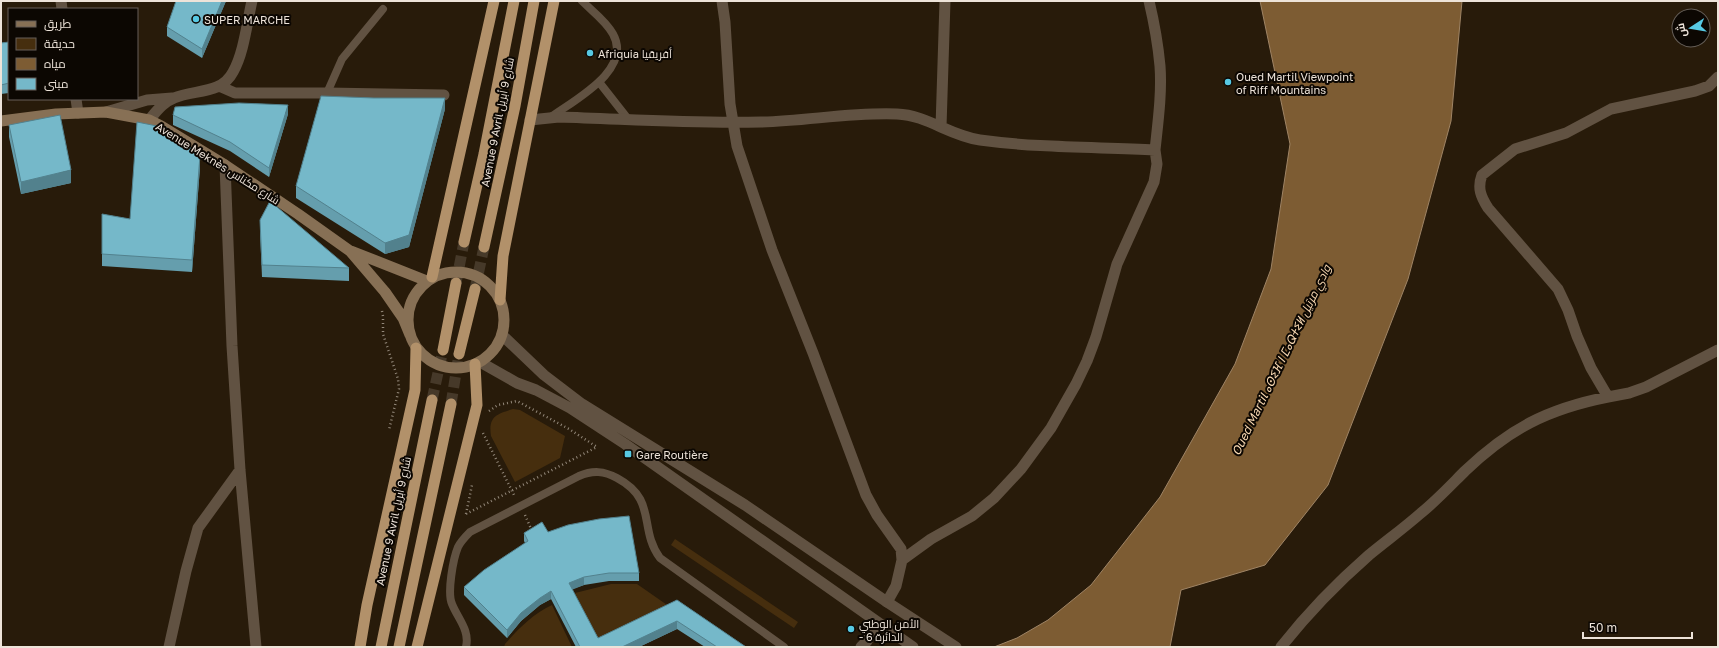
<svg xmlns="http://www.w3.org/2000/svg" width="1719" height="648" font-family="'Golos Text',Cairo,'Noto Sans Tifinagh',sans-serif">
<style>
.green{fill:#462e0e}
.water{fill:#7d5c33;stroke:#9f8465}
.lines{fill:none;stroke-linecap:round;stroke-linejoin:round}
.trunk-tunnel{stroke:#463929;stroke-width:11;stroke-dasharray:11 5.5;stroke-linecap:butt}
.path{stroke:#93887a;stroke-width:2.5;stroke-dasharray:1 3;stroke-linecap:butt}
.service{stroke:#615242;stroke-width:8}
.minor{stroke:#615242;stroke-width:11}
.tertiary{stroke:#615242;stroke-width:11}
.secondary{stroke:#877055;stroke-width:11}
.trunk{stroke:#b2916a;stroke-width:11}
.wall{fill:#659ead}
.shaded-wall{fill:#52818d}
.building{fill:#75b8c9;stroke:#52818d}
.poi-dot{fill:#57c9e3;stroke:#0c0702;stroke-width:1.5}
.labels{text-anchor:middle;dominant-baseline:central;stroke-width:4;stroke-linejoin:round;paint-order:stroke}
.poi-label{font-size:11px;fill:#ede3d9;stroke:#0c0702;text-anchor:start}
.street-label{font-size:11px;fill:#ede3d9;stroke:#0c0702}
.water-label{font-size:12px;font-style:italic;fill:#f9d9b3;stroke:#0c0702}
</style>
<rect width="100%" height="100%" fill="#281b0a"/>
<path class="green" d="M513,409L520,410L565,436L560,458L515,482L491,436C488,416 497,414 513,409Z
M675,539L798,622L794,628L671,545Z
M611,584H637L670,607L598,640L575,593Z
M552,605L572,647H504L505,644C519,628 533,614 552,605Z"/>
<path class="water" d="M1260,1H1462L1451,121L1408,279L1328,485L1265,565L1181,590L1170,647H994L1017,638L1048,620L1091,585L1160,497L1235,364L1271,269L1290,144Z"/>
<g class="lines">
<path class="trunk-tunnel" d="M456,283L464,242
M475,289L484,247
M432,400L443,350
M451,404L459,354"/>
<path class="path" d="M382,311L383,316V334L398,379L399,389L389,430
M489,411L498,405L517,401L569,429L597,447
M483,433L515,497
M466,514L472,485
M466,514L597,447
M525,515L532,531"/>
<path class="service" d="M599,82L628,119
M327,93L342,59L383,9
M551,117C574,100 633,70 613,34C606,21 592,11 582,1
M466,647C470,630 458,619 452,604C447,593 453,559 458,547C461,541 465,537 470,532L579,476C593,470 604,471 617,478C658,500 638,528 660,558L784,647"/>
<path class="minor" d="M61,1L62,9
M722,1L725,22L730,104L737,146L772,250L813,353L866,495L877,515L901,549L902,560L896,586L887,602
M219,86L235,93H327L444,95
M76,99L78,113
M106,112L147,100L172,98
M149,120C156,112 163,102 174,98C194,89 221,95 233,72C244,53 247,22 252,1
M530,120L559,117C626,119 694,124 761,122C807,121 852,112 897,114C927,115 950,136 980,140C1038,148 1097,147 1155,150C1158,122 1162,93 1160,66C1158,44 1154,22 1149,1
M941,127L945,1
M225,165L232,346L240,470L256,647
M1608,397L1629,393L1646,387L1718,350
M902,560L931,539L972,516L994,498L1021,469L1051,428L1076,384L1087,361L1096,337L1117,264L1154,182L1157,164L1155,150
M169,647L186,571L198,528L240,470
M1281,647C1307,614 1337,583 1369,555C1386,541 1404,528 1421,513C1437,500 1450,486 1465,471C1509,429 1547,409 1608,397L1591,368L1577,336L1568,310L1558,289L1488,208C1481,197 1477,188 1482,175L1515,149L1566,133L1611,109L1695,91L1709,86L1718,77"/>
<path class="tertiary" d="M502,335L544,375L582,404L745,505L887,602L956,647
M480,362L517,383L536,390L570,408L625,444L913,647
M861,647L867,641L877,623"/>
<path class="secondary" d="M1,121L56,114L106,112L149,120L161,126L225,165L298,214L350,251L385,292L403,318L410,335
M351,251L427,281
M408 320a48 48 0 1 1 96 0a48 48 0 1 1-96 0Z"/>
<path class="trunk" d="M464,242L484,154L514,1
M484,247L515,106L534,1
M432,277L494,1
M500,300L503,256L554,1
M443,350L456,283
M459,354L475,289
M360,647L367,605L415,390L416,348
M381,647L432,400
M399,647L451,404
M417,647L477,405L475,364"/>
</g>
<path class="wall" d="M226,1L202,58L167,36V27Z
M9,42V93L1,94V43Z
M445,109L409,247L385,254L296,198V186Z
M288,114L269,177L230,151L173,125V115Z
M9,125L71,183L21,194L9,137Z
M200,167L192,272L102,266V214L130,219Z
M260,220L349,268V281L262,277L260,232Z
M548,532L639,573V581H609L584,585L572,589L598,638L677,600L746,647H705L677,629L639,647H576L551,599L540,605L521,621L507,638L464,595V587L525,543L524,541V533Z"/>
<path class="shaded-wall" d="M222,1H226L202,58V49Z
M445,98V109L409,247L385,254V243Z
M288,105V114L269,177V168Z
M200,155V167L192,272V260Z
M71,170V183L21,194V182Z
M584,577V585L569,591V583Z
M551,591V599L540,605L521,621L507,638V630L521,613L540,598Z
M677,621V629L639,647H622Z"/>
<path class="building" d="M176,1H222L202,49L167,27Z
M9,42V83L1,85V43Z
M321,96L374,98H445L409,235L385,243L296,186Z
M239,103L288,105L269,168L230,142L173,115L175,107Z
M60,115L71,170L21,182L9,125Z
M137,122L167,128L200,155L192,260L102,254V214L130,219Z
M270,201L349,268L262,265L260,220Z
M629,516L639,573H609L584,577L569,583L598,638L677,600L746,647H717L677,621L622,647H579H580L551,591L540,598L521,613L507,630L464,587L484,570L528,541L524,533L542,522L548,532L568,525L599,519Z"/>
<g class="poi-dot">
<circle cx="196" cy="19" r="4"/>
<circle cx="590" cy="53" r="4"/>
<circle cx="1228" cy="82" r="4"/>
<rect x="624" y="450" width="8" height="8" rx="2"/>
<circle cx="851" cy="629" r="4"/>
</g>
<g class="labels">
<g class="poi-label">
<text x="204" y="19">SUPER MARCHE</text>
<text x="598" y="53">Afriquia أفريقيا</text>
<text x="1236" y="76">Oued Martil Viewpoint<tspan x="1236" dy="13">of Riff Mountains</tspan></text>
<text x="636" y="454">Gare Routière</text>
<text x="859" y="623">الأمن الوطني<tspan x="859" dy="13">- الدائرة 6</tspan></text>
</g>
<g class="street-label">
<text transform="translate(497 122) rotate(-79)">Avenue 9 Avril شارع 9 أبريل</text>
<text transform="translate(218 163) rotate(32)">Avenue Meknès شارع مكناس</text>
<text transform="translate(393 521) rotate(-78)">Avenue 9 Avril شارع 9 أبريل</text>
</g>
<g class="water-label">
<text transform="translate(1281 360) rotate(-64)">Oued Martil ⴰⵙⵉⴼ ⵏ ⵎⴰⵕⵜⵉⵍ وادي مرتيل</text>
</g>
</g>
<rect width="1719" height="648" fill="none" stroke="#ede3d9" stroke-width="4"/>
<rect x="8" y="8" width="130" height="92" fill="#0c0702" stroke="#665f58"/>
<rect x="16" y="21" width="20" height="6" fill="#877055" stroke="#665f58"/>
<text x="44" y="28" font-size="12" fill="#ede3d9">طريق</text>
<rect x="16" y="38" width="20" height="12" fill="#462e0e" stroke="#665f58"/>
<text x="44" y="48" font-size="12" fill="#ede3d9">حديقة</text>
<rect x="16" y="58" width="20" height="12" fill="#7d5c33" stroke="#665f58"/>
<text x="44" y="68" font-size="12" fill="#ede3d9">مياه</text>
<rect x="16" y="78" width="20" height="12" fill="#75b8c9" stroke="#665f58"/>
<text x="44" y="88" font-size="12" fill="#ede3d9">مبنى</text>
<g transform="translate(1691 28) rotate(258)"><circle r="19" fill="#0c0702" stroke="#665f58"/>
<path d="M0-3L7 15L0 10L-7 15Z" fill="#57c9e3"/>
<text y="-6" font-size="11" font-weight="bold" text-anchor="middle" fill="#ede3d9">ش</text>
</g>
<path d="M1583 632v6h109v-6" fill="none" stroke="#ede3d9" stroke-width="2"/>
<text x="1589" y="632" font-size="12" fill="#ede3d9" stroke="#0c0702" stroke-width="3" paint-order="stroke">50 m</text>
</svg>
